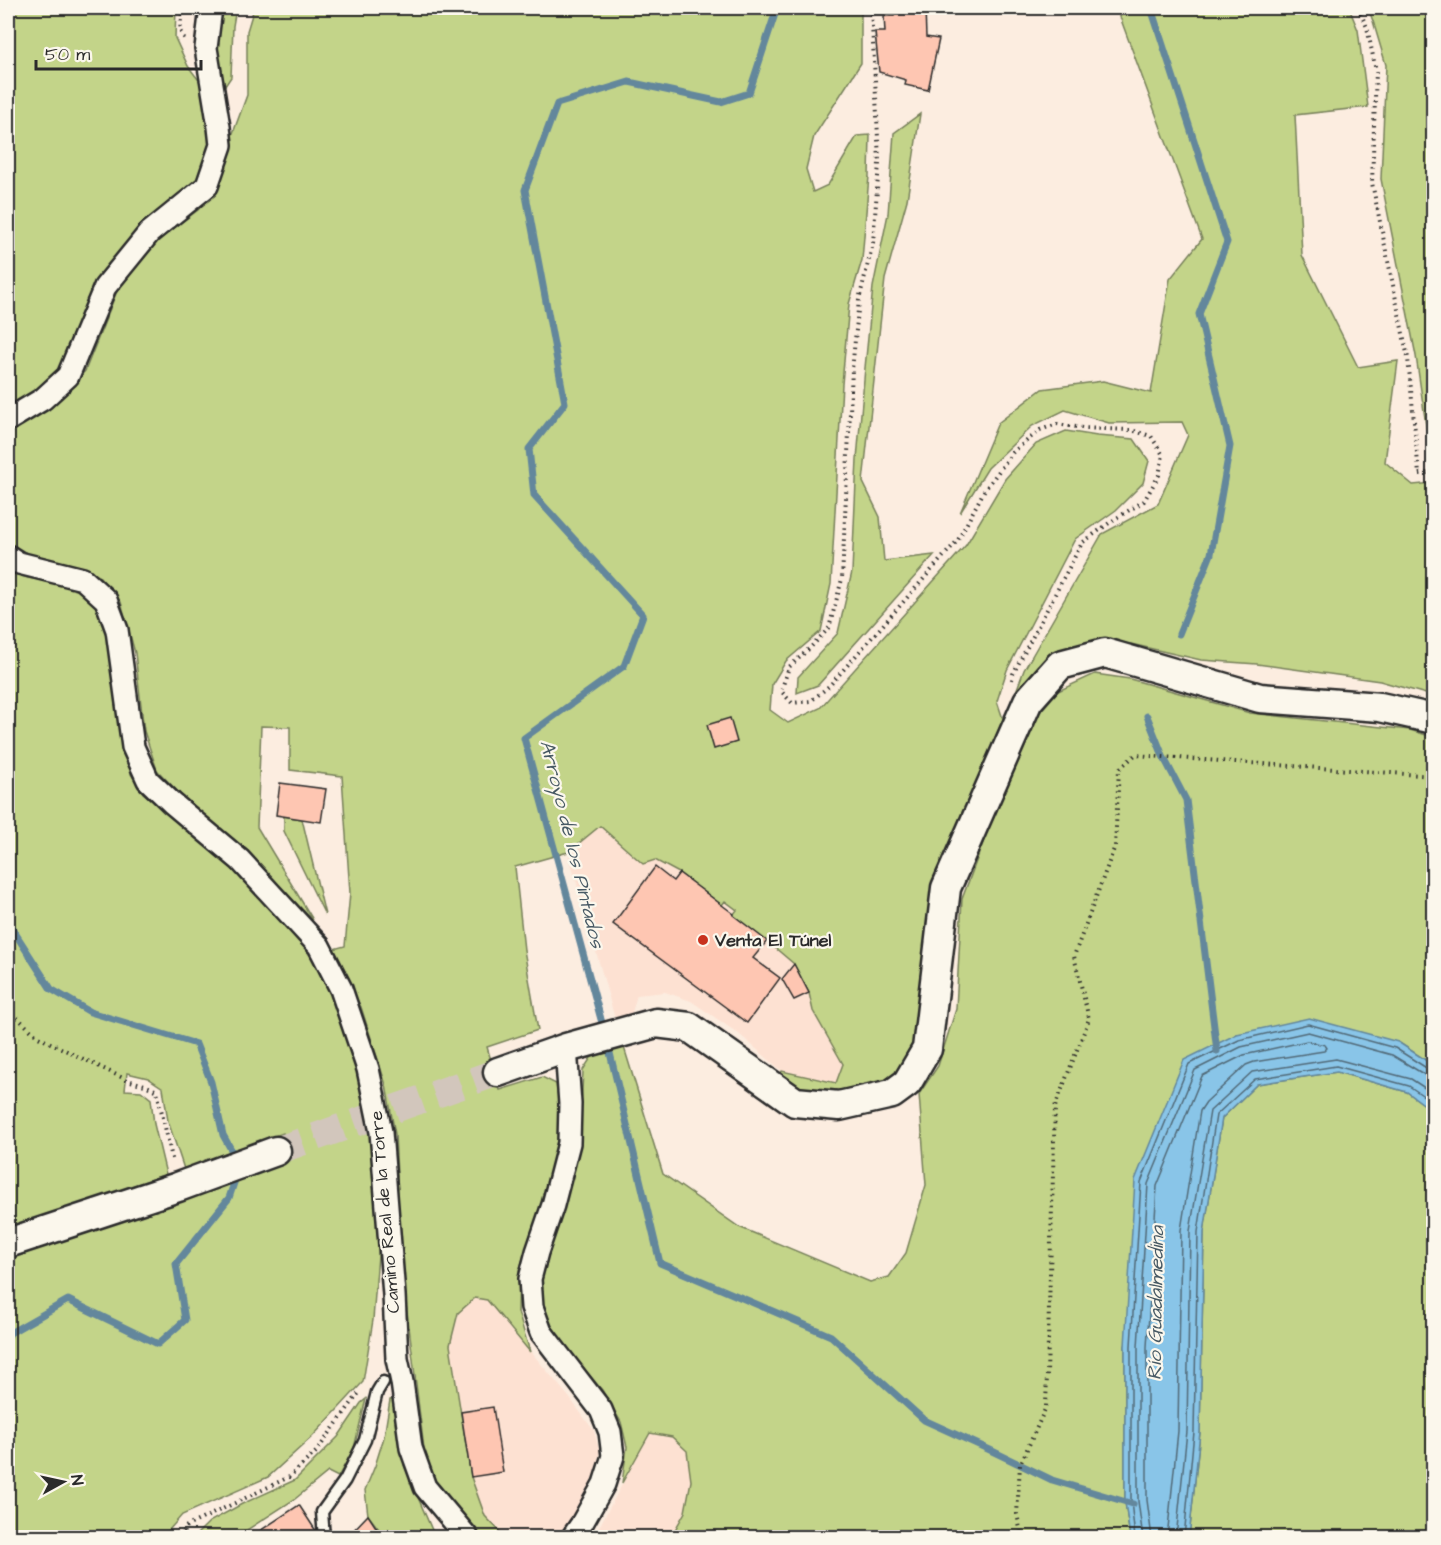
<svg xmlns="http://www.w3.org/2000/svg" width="1441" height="1545" font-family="'Architects Daughter',sans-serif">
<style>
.built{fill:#fde1d2}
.green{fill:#c3d489;stroke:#77805a;stroke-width:1.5}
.water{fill:#89c5e8;stroke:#63879c;stroke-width:1.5}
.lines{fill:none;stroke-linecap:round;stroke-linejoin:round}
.shore{stroke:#516977;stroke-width:1.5}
.stream{stroke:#63879c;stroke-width:7}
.building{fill:#fec6b2;stroke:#2b2b2b;stroke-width:1.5}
.secondary-tunnel{stroke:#d2c6bc;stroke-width:28;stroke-dasharray:28 14;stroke-linecap:butt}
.lane-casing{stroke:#2b2b2b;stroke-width:15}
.street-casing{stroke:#2b2b2b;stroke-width:26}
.secondary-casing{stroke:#2b2b2b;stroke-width:33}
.path{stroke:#2b2b2b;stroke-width:4;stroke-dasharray:1.5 4.5;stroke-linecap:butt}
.lane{stroke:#fbf7ec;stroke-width:10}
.street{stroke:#fbf7ec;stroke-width:21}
.secondary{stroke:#fbf7ec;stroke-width:28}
.poi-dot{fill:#c8321e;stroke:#fbf7ec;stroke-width:2}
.labels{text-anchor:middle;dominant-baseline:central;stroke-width:4.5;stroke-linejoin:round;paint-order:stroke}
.poi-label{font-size:18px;font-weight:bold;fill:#2b2b2b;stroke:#fbf7ec;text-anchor:start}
.street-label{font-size:18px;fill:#2b2b2b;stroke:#fbf7ec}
.water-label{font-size:20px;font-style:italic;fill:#475964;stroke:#fbf7ec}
</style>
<rect width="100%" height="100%" fill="#fcede0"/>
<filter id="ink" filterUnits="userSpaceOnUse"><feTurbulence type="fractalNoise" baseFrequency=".0167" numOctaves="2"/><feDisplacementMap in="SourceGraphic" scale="12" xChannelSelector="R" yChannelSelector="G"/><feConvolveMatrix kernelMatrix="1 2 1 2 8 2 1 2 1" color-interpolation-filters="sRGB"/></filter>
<g filter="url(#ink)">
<path class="built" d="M600,826L643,864L655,860L679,873L722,905L725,901L737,910L734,915L767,941L794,964L809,993L813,1011L843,1064L836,1083L782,1071L739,1034L691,1001L665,992L637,995L631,1016L615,1019L568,852Z
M475,1298L487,1300L569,1397L594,1431L600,1452L592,1481L567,1527L553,1537H505L485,1516L471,1477L450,1345L458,1313Z
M650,1433L672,1437L687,1451L691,1481L685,1512L671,1537L593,1538Z"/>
<path class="green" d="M8,8H176L175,38L188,66L201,83L213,141L204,171L185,197L149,223L120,251L98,286L65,366L44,388L8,409Z
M219,8H236L233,26L231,77L225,86L217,56Z
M254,8H861V63L814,136L806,169L813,192L828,185L857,136L870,135L869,176L862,260L849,304L842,384L831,584L821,631L786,661L772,684L770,710L788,723L820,708L966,545L1005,479L1036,444L1066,431L1097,436L1134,439L1149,461L1143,483L1116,510L1075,539L1007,670L997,701L1003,719L932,886L925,990L912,1050L893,1078L869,1090L836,1095L805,1090L778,1079L782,1071L836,1083L843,1064L813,1011L809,993L794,964L767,941L733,915L737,910L725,901L722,905L679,873L655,860L643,864L600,826L568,852L515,867L524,950L538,1030L487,1047L500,1090L542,1077L556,1084L560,1111L558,1148L541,1204L519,1271L518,1312L530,1352L487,1300L475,1298L458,1313L450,1345L471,1477L485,1516L505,1537H476L445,1503L425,1457L401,1262L395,1134L386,1085L361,1007L330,950L345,946L350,893L342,776L290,770V727L261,726L257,827L313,920L235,843L183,797L157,770L144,731L135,653L121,602L99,576L67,564L17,551L8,544V431L46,409L85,371L123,276L153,244L198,210L219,183L229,144L247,95V31Z
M1122,8H1349L1358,30L1368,107L1295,115L1302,255L1358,367L1398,361L1385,462L1413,485L1433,483V696L1380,681L1257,664L1201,660L1131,644L1083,646L1014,697L1024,670L1102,534L1158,504L1188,435L1182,422L1109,423L1065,410L1032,426L988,468L960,513L998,423L1042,389L1103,381L1151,393L1170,279L1202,239L1120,17Z
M1368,8H1433V455L1430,453L1416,356L1381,179L1386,65L1373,21Z
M920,114L907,200L885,279L863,482L880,517L884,561L934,555L818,685L797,693L798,677L838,633L852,572L857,459L865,368L873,287L888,214L894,133Z
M8,572L28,578L70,585L95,603L109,630L116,663L131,774L143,793L216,853L260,895L300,941L333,988L367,1098L373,1144L380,1229L373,1320L363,1382L313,1436L268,1477L182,1515L163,1537H8V1258L286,1160L283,1133L184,1169L168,1121L163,1088L148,1078L127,1073L125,1090L141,1091L151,1099L154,1124L166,1174L8,1230Z
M1095,674L1130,679L1250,713L1410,730L1433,737V1065L1398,1042L1237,1034L1125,1346V1502L1130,1537H671L685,1512L691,1481L687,1451L672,1437L650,1433L622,1483L627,1447L621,1422L602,1390L560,1340L545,1313L540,1285L544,1260L571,1178L580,1132L583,1070L592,1056L623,1044L663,1174L739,1227L870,1282L889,1277L906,1253L926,1185L919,1094L938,1066L956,1009L962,899L993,816L1033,720L1058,691Z
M284,816L302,819L325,915L284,831Z
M1337,1072L1407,1092L1433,1111V1537L1189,1538L1200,1432L1204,1232L1222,1118L1257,1084Z
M366,1399L354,1448L338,1477L328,1472L295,1499L236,1537H194L209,1522L242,1504L295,1480L338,1437L361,1403Z
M399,1399L404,1465L435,1537H385L368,1515L365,1490L375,1466L384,1437L390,1400Z"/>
<path class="water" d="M1309,1018L1398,1042L1433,1065V1111L1407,1092L1337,1072L1257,1084L1222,1118L1204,1232L1200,1432L1189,1537H1130L1125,1502V1346L1135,1180L1184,1060L1237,1034Z"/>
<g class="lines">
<path class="shore" d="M1135,1538L1131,1501V1346L1141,1182L1189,1064L1239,1040L1308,1024L1395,1048L1428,1069L1434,1070
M1143,1538L1138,1501V1347L1148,1184L1195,1070L1241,1047L1308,1032L1392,1055L1425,1075L1434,1077
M1152,1538L1147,1500V1347L1157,1186L1202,1076L1244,1055L1307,1041L1325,1045L1327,1048L1324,1051L1254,1062L1246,1065L1206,1102L1200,1111L1181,1230L1178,1431L1167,1538
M1176,1538L1187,1431L1190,1231L1210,1111L1252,1072L1336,1059L1411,1079L1434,1094
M1184,1538L1194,1432L1198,1232L1216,1115L1255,1079L1336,1066L1409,1086L1434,1103"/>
<path class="stream" d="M1151,8L1227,242L1199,314L1230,446L1211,554L1179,634
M1147,716L1163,756L1186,800L1217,1051
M8,922L51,989L90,1012L196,1044L211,1082L223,1135L233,1153
M602,1023L524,738L624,666L643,615L534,495L529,449L565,403L525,190L557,104L629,82L721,102L749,93L777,8
M610,1053L660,1263L831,1336L924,1420L990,1450L1052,1480L1133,1504
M8,1337L10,1333L68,1300L158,1344L185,1320L176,1264L229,1198L235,1180"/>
</g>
<path class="building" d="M894,8H925L926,37L939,39L928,90L905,85L906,80L879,72L875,32H885L884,16H894Z
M730,718L737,742L714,749L707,725Z
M280,783L326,789L321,822L276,815Z
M655,867L673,881L679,873L734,914L733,915L767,941L753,958L780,978L747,1023L613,924Z
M794,964L809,993L794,1000L782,979Z
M493,1407L503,1472L471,1477L461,1412Z
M299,1505L316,1531V1538H249Z
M368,1515L383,1538H346Z"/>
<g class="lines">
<path class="secondary-tunnel" d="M276,1151L498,1072"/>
<g class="lane-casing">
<path id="lane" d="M324,1538L322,1512L345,1480L365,1440L377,1392L383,1382"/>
</g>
<g class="street-casing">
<path id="street" d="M8,420L43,399L68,376L105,287L149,233L207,186L221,145L219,127L206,48L211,8
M8,556L19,563L83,579L106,600L117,630L133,747L148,780L172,803L240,860L319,946L341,989L368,1069L381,1132L394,1295L397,1359L402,1382L411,1448L425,1487L468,1538
M566,1048L570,1104L569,1143L553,1205L537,1252L530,1279L532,1307L541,1332L601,1410L610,1432L613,1456L604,1484L581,1525L572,1538"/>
</g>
<g class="secondary-casing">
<path id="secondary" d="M498,1072L566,1048L656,1023L689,1027L795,1102L839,1106L892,1094L907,1083L927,1049L946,888L1028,701L1060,665L1105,653L1260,698L1380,707L1434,719
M8,1243L178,1187L276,1151"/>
</g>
<path class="path" d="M182,8L180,31L186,41
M871,8L877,115L879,163L873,243L859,300L852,370L842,579L829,628L810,648L789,667L781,691L792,703L811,701L829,686L958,540L984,491L1013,452L1040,430L1057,424L1082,428L1131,430L1151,436L1163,455L1159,475L1144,501L1112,521L1082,543L1013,674L1012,680
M1358,8L1367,27L1376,71L1372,183L1408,358L1419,474L1434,472
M8,1009L38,1037L127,1080L145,1085L157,1091L173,1163
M182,1538L185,1527L289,1477L316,1452L359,1393
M1022,1538L1017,1514L1020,1465L1046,1407L1055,1107L1089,1019L1074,956L1115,846L1119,769L1135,755L1434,776"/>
<use href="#lane" class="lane"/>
<use href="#street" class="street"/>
<use href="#secondary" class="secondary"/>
</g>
</g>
<circle class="poi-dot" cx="703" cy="940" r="6"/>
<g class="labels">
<g class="poi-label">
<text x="715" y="940">Venta El Túnel</text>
</g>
<g class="street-label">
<text transform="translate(385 1212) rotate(-95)">Camino Real de la Torre</text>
</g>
<g class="water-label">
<text transform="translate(572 844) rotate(76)">Arroyo de los Pintados</text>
<text transform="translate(1156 1303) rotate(-89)">Río Guadalmedina</text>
</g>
</g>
<rect width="1441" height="1545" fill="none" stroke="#fbf7ec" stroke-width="30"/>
<rect x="15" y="15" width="1411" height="1515" fill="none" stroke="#2b2b2b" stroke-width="2" filter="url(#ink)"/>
<g transform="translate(63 1482) rotate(82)" stroke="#fbf7ec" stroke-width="4.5" paint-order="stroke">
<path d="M0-4.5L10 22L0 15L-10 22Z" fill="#2b2b2b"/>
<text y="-9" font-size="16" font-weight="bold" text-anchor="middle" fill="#2b2b2b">N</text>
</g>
<path d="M36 60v9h165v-9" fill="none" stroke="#2b2b2b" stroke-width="3"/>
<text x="45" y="60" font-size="18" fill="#2b2b2b" stroke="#fbf7ec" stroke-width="4.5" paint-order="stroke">50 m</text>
</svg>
